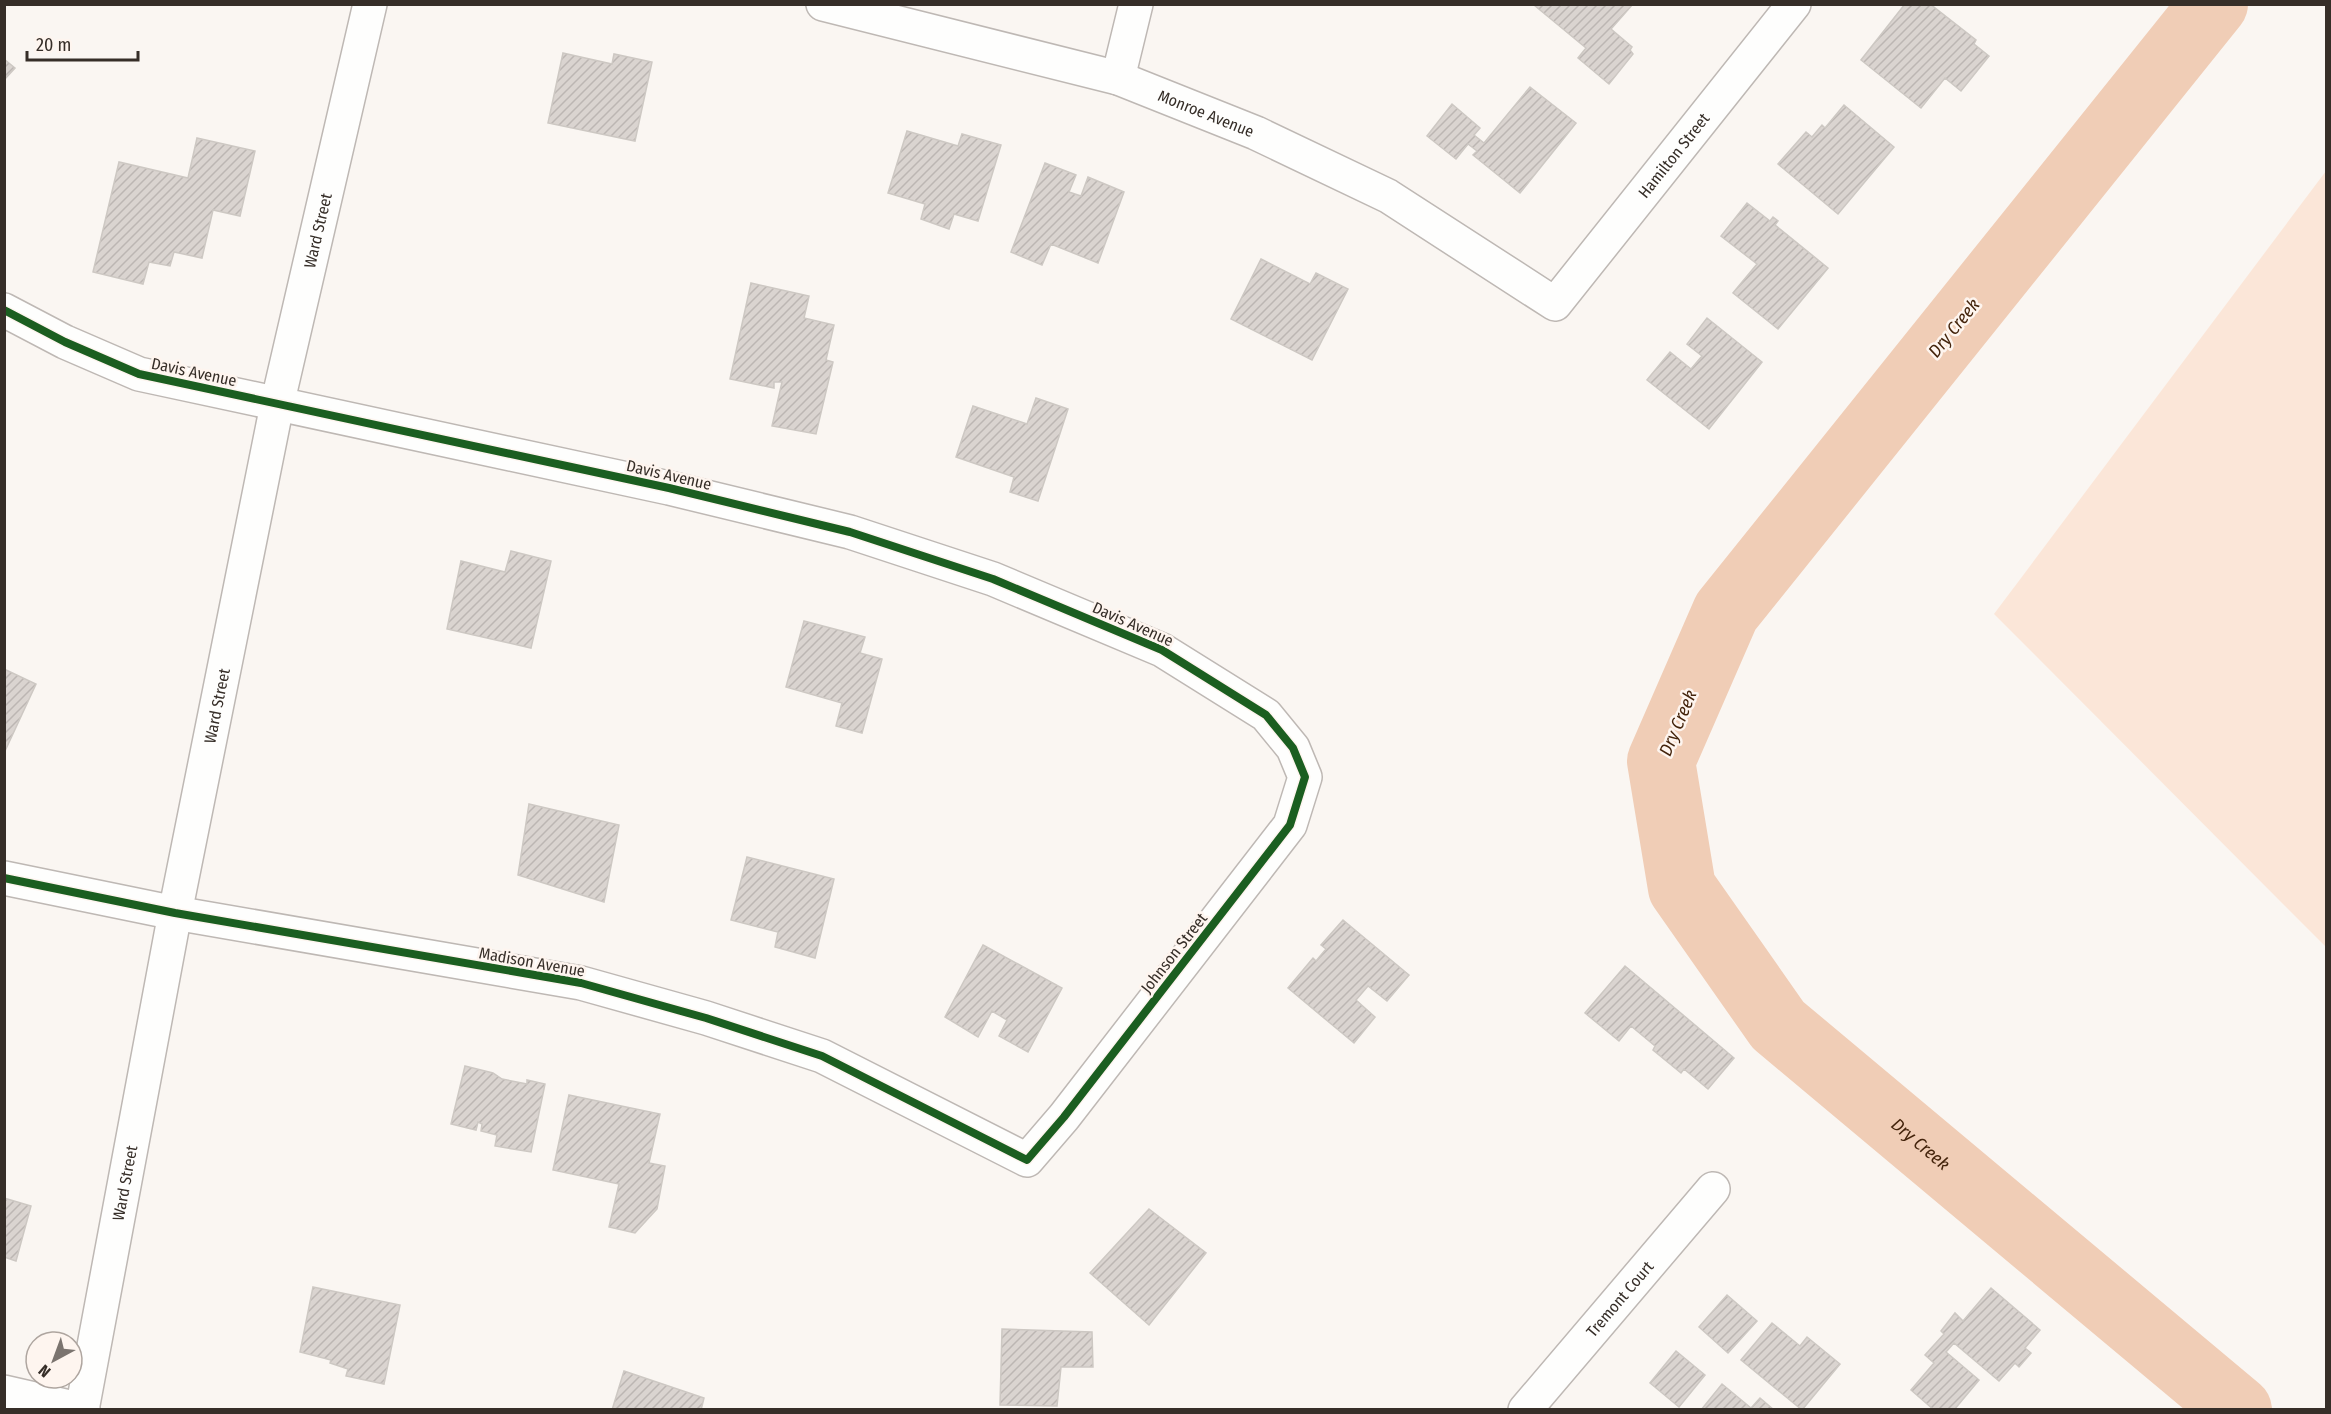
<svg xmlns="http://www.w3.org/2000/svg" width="2331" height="1414" font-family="'Fira Sans Condensed',sans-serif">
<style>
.grass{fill:#fbe6d8}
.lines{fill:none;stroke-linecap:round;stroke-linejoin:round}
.river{stroke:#f0cdb6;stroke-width:68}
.building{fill:url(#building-hatch);stroke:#cdc8c3;stroke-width:1.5}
.minor-casing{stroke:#beb8b4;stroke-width:36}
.minor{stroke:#fefefd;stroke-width:33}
.cycleway-casing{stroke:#fef5ef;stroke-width:11}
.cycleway{stroke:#1b5e20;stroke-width:8}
.labels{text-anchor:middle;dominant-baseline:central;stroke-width:5;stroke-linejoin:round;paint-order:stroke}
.street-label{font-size:16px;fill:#362e28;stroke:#fef5ef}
.water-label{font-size:18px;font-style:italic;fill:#44240c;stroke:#fef5ef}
</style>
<defs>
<pattern id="building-hatch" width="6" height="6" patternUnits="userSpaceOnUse" patternTransform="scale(1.5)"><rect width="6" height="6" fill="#dad4d0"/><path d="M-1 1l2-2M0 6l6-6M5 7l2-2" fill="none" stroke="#bcb6b3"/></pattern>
</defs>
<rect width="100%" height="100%" fill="#faf6f2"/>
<path class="grass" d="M2326,171V947L1994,614Z"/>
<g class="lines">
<path class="river" id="s1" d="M2214,4L1726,612L1661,761L1682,888L1778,1025L2238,1410"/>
</g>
<path class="building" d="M1633,4L1611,29L1632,47L1630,50L1633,54L1609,84L1578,58L1586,48L1534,5Z
M1905,4H1930L1976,40L1974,44L1989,56L1961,91L1945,78L1921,108L1861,60Z
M563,53L612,64L614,54L652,62L635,141L548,123Z
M4,59L15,68L4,80Z
M1530,87L1576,123L1520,193L1473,155L1477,151L1468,144L1456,159L1427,136L1452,104L1480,128L1474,135L1484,143Z
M1844,105L1894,147L1838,214L1778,164L1806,132L1812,137L1822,125L1825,128Z
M907,131L958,146L962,134L1001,145L978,221L954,214L949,229L921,219L925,204L888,193Z
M197,138L255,151L240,216L213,210L202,258L174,252L170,266L149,262L143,284L93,272L119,162L188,178Z
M1045,163L1076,175L1069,192L1081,196L1088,177L1124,192L1098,263L1051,244L1042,265L1011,252Z
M1747,203L1770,221L1773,217L1778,221L1775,225L1828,268L1778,329L1733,293L1757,264L1721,236Z
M1261,259L1310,284L1316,273L1348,289L1312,360L1231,319Z
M751,283L809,296L804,318L834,325L826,360L833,362L816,434L772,426L782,382H774V388L730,379Z
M1707,318L1762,362L1709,429L1647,380L1670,352L1691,369L1702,356L1687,344Z
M1036,398L1068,409L1038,501L1010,492L1014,477L956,457L973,406L1027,424Z
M511,551L551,561L531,648L447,629L461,561L505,572Z
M804,621L865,637L860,653L882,659L862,733L836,726L842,703L786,687Z
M4,669L36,684L5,751H4Z
M529,804L619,825L604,902L518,875Z
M747,857L834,879L815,958L775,947L778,932L731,920Z
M1343,920L1409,975L1387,1001L1368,986L1356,1000L1375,1017L1354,1043L1288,988L1313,958L1316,961L1326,949L1321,945Z
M983,945L1062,988L1028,1052L999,1036L1007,1020L992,1011L978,1037L945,1017Z
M1625,966L1734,1058L1708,1089L1684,1069L1681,1073L1653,1050L1655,1046L1631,1026L1619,1041L1585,1013Z
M465,1066L493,1073L502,1079L527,1084V1080L545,1084L531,1152L495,1146L497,1135L481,1131L482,1124L478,1122L476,1130L451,1124Z
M569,1095L660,1114L649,1163L665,1166L657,1209L635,1233L609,1227L619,1184L553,1170Z
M4,1198L31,1206L16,1261L4,1257Z
M1149,1209L1206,1253L1149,1325L1090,1273Z
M313,1287L400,1305L384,1384L346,1376L348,1369L330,1363L331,1360L300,1352Z
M1991,1288L2040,1330L2025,1348L2031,1353L2019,1367L2015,1363L1999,1381L1954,1343L1946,1352L1979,1380L1954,1410H1934L1911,1390L1934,1363L1925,1355L1944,1334L1941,1331L1955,1313L1963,1321Z
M1727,1295L1757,1321L1728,1353L1699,1327Z
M1772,1323L1800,1346L1807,1337L1840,1364L1802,1410L1741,1360Z
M1002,1329L1092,1332L1093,1367H1061L1057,1406L1000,1405Z
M1676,1351L1705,1375L1679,1407L1650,1383Z
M624,1371L704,1398L701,1410H612Z
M1722,1384L1751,1408L1760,1398L1774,1410H1701Z"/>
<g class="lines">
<g class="minor-casing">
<g id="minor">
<path id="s2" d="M823,4L1118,78L1256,133L1388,196L1555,304L1794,4"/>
<path d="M1118,78L1136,4"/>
<path d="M4,310L65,342L139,374L669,488L850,532L993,579L1162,650L1266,715L1293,748L1305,777L1290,825L1064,1117L1027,1160L822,1056L706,1018L581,983L175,913L4,878"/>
<path d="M4,1392L83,1410"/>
<path id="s3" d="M82,1410L175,913L277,405L370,4"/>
<path id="s4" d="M1525,1410L1713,1189"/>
</g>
</g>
<use href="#minor" class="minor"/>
<g class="cycleway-casing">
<path id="cycleway" d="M4,310L65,342L139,374L669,488L850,532L993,579L1162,650L1266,715L1293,748L1305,777L1290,825L1064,1117L1027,1160L822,1056L706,1018L581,983L175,913L4,878"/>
</g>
<use href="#cycleway" class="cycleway"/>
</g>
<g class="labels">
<g class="street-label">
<text stroke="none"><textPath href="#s2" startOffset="399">Monroe Avenue</textPath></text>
<text stroke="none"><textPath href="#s2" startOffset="988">Hamilton Street</textPath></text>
<text stroke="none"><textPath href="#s3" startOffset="1203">Ward Street</textPath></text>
<text transform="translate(194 372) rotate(12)">Davis Avenue</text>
<text transform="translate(669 475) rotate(13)">Davis Avenue</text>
<text transform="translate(1133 624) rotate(24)">Davis Avenue</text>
<text stroke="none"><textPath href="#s3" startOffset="717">Ward Street</textPath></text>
<text transform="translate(1174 953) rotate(-52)">Johnson Street</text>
<text transform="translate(532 962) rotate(10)">Madison Avenue</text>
<text stroke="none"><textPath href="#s3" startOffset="231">Ward Street</textPath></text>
<text stroke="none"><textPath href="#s4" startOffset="146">Tremont Court</textPath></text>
</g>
<g class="water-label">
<text transform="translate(1954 328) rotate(-51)">Dry Creek</text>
<text transform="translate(1678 723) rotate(-67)">Dry Creek</text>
<text stroke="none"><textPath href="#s1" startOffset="1424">Dry Creek</textPath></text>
</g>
</g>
<rect width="2331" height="1414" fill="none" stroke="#362e28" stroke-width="12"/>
<g transform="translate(54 1360) rotate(221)"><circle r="28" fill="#fef5ef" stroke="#aea59f" stroke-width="1.5"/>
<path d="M0-4.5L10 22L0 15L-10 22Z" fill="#7b746f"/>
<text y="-9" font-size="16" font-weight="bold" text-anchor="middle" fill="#362e28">N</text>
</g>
<path d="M27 51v9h111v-9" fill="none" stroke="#362e28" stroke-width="3"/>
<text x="36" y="51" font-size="18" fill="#362e28" stroke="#fef5ef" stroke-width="4.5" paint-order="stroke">20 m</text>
</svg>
